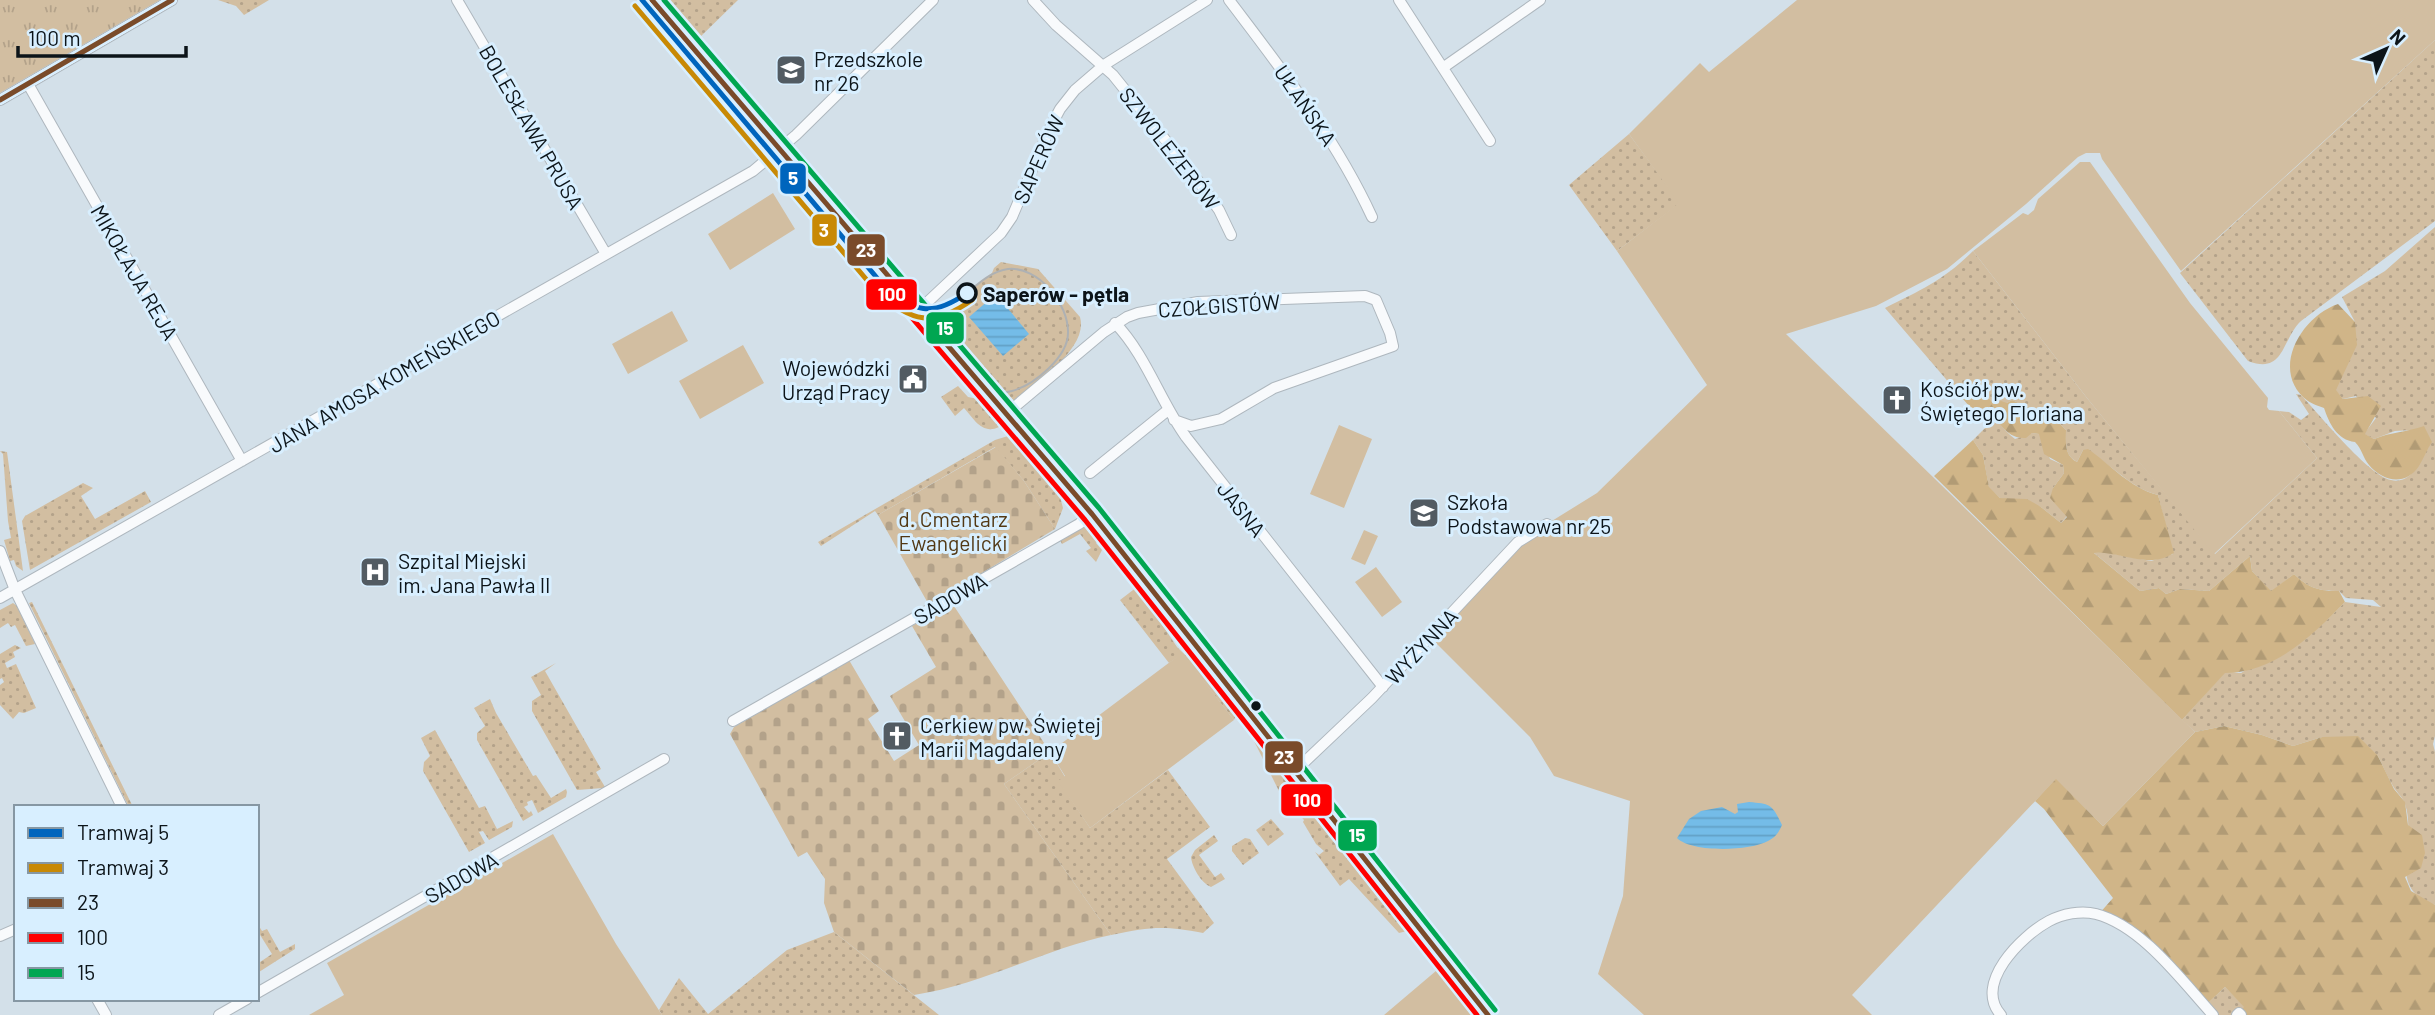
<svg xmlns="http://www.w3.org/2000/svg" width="2435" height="1015" font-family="Barlow,sans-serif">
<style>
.grass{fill:url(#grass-dots)}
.forest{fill:url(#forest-firs)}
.cemetery{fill:url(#cemetery-stones)}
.park{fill:url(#park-tufts)}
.garden{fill:#d2bea1}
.water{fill:url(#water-rules)}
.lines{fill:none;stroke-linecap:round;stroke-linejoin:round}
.minor-casing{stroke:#aeb7be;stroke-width:12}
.tertiary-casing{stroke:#aeb7be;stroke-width:15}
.minor{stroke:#f8fafc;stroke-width:10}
.tertiary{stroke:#f8fafc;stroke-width:12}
.tram{stroke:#aeb1b3;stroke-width:2}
.bus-1-casing{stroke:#d8efff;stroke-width:10}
.bus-2-casing{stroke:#d8efff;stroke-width:10}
.bus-3-casing{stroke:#d8efff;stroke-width:10}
.bus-1{stroke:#7a4b2a;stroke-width:5}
.bus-2{stroke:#f00;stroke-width:5}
.bus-3{stroke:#00a651;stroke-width:5}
.tram-1-casing{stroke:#d8efff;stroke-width:10}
.tram-2-casing{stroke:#d8efff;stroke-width:10}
.tram-1{stroke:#0065bd;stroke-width:5}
.tram-2{stroke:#c88905;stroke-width:5}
.stop-dot{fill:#d8efff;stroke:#0c1419;stroke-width:3.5}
.bus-dot{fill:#0c1419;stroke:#d8efff;stroke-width:2.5}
.labels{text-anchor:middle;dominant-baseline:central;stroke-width:6;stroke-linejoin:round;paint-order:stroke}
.poi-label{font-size:21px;fill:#0c1419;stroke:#d8efff;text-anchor:start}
.street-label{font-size:21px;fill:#0c1419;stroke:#d8efff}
.stop-label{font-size:21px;font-weight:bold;fill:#0c1419;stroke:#d8efff;text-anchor:start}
.park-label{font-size:21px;fill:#523814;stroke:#d8efff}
.line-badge{stroke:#d8efff;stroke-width:2.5}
.badge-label{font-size:19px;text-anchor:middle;font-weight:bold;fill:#fff}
</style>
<defs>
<pattern id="grass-dots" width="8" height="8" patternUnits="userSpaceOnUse" patternTransform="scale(1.75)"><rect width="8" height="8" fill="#d2bea1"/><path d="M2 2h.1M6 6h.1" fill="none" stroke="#b3a28a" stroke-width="1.8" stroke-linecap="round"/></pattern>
<pattern id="forest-firs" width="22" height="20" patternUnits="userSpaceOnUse" patternTransform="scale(1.75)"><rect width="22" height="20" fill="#d0b588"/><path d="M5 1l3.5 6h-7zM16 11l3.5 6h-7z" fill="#b19b75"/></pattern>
<pattern id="cemetery-stones" width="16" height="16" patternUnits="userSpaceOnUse" patternTransform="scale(1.75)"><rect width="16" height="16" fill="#d2bea1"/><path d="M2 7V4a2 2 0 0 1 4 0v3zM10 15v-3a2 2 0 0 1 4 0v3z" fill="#b3a28a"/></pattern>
<pattern id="park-tufts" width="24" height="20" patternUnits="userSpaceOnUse" patternTransform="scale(1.75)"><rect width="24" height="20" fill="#d2bea1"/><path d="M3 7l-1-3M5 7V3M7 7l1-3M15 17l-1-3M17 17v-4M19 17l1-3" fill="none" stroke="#b3a28a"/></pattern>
<pattern id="water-rules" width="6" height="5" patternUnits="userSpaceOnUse" patternTransform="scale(1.75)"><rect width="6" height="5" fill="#74bce8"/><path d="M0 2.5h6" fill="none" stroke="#63a1c6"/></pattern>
</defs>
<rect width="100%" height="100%" fill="#d3e0e9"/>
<path class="grass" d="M218,0H269L244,15L236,6Z
M660,0H738L695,42Z
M2435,40V221L2301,321C2281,340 2285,375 2248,361L2180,273Z
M1629,134L1680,203L1617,251L1569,185Z
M2435,227V736L2433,744L2435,752V905C2384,888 2418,841 2405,804C2403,797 2396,792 2393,786C2387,776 2383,766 2378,756L2322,737L2293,746L2262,735L2224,726L2195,732L2182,720L2225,672L2241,673L2328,619L2345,602L2381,607L2373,600L2346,598L2339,591C2318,591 2309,588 2294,574L2271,592L2252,571L2250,556L2209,591L2180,589L2166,594L2159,588L2140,591L2093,552L2109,553L2151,561L2173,554L2158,495C2127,487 2112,462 2083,450L2077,462C2064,455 2066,444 2066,430L2055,419L2012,400L2007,403L1994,404L1978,386L1963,399L1885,308C1921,290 1944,280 1973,251L2087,398L2215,554L2317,458L2279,411L2289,412L2301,420L2309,414L2296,394L2301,395C2318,413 2369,476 2391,480C2407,484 2417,469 2423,457L2412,430L2395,431L2374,439L2364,434L2376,418L2356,396L2343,399L2335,390L2355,322L2342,297L2385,271Z
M1001,262L1038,269L1080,317C1089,349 1035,382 1014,401L947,324L943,312L970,293L969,290L992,273L994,268Z
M958,386L968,397L978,399L1000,424L999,427C982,435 974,419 964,408L955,416L941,397Z
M1982,408C1996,415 2002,430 2015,439L2032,433L2040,434L2050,459L2063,465L2064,473L2053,488L2067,516L2061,523L2041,507L2000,498L1989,488L1983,455L1973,440L1987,426L1975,413Z
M1033,429L1110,522H1106L1029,430Z
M1008,436H1010L1059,493L1063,508L1055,529L1024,481L995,447L878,515L875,511L821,546L818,542L995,440Z
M0,451L7,452L23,571L16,566L14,560L10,561L4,540L11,538L8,521L3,454Z
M83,483L93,488L81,496L95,519L145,491L151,502L30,570L22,521L25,516Z
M1085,526L1090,527L1100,539L1096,543L1102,550L1096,562L1086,551L1091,548L1080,534L1062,544L1060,540Z
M1137,587L1177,647L1211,680L1237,712L1234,720L1182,654L1169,663L1120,600Z
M32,602L133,807H129L121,791L29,603Z
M13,603L17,606L35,644L26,646L15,625L11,627L8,623L0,628V610Z
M15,645L21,648L13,652L15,657L5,663L7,668L16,664L36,708L24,713L19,712L13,719L0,705V685L4,682L2,678L0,679V654Z
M556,663L545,671L601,769L596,772L605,787L603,788L577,790L532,711V701L541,695L531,677Z
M490,699L496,713L533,776L536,775L551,798L566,789L567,792L566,797L538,813L532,800L527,802L528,805L524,807L529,813L531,811L533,815L523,821L477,740V733L485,726L474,708Z
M1248,726L1301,792L1289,802L1280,793L1247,727Z
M435,730L479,808L485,806L497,829L513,821L512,827L489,840L483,831L479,832L485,843L469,852L423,771L424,762L430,756L421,738Z
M1050,752L1065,777L1059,781L1090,828L1168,770L1210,827L1167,859L1214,923L1203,933C1163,925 1150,927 1111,935L1004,784Z
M1304,797L1408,929L1407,931L1399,933L1349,879L1340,886L1315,852L1319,855L1324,851L1316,844L1303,822L1304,820L1292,807Z
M1271,819L1284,834L1268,846L1256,830Z
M1214,835L1218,841L1199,855L1215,877L1221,873L1225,879L1211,887C1201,883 1192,867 1191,857L1195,850Z
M1245,838L1250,839L1259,853L1243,865L1232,851V846Z
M257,923L262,931L267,929L280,952L295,944V949L259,972L257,964L272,954L257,930Z
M834,932L939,1015H662L659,1010L679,978L708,1014L787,950Z
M2225,987L2245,1007L2237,1015H2214L2205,1006Z"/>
<path class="forest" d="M2338,304L2355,322L2357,345L2336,390L2343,399L2368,396L2381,406L2365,434L2374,439C2391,432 2407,432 2424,426L2432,442C2427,449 2424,458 2419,466C2406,486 2383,482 2369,465C2363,458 2362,449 2355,442C2337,440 2329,423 2324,408C2319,406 2312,404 2308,401C2269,372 2300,317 2338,304Z
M1978,386L1994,404L2001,401L2007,403L2012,400L2055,419L2066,430C2066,443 2064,455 2077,462L2083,450L2088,449C2111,465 2130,488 2158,495L2174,553C2149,570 2121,551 2094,553L2140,591L2159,588L2166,594L2180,589L2209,591L2250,556L2252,571L2271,591L2294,574C2309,588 2318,591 2339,591L2345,602C2313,635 2274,673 2225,673L2182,720L1934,476L1973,440L1983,455L1989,487L2000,498L2027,499L2041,507L2061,523L2067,517L2050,498L2053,488L2064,473L2063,465L2044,454L2039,434L2032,433L2026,438C2003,439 2001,418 1982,408L1975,413L1963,399Z
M2224,726L2262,735L2293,746L2322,737L2358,736L2378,756L2394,789L2405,802L2408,825L2422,835L2425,853L2421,868L2405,877L2411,891L2435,905V1015H2241L2239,1013L2244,1007L2225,987L2205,1006L2146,945L2098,915L2113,898L2044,809L2035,801L2056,778L2103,826L2195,732Z"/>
<path class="cemetery" d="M996,447L1024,481L1055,529L929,605L878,515Z
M952,603L1050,752L1004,784L1111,935C1043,949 983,985 914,995L834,932L824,903L825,879L807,852L798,857L730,734L734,727L849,660L879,711L868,719L894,761L919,745L890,696L936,667L912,626Z"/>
<path class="park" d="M0,0H160L0,93Z"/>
<path class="garden" d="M1797,0H2435V40L2181,271L2102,159L2100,153H2086L2078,157L2026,204L1947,269L1876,306L1786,334L2195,732L2103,826L2056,779L1852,995L1872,1015H1644L1598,974L1623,896L1630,801L1554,776L1530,737L1430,637L1518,542L1597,493L1707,385L1617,251L1679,203L1629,134L1700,63L1709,72Z
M2080,162H2090L2190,303L2268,398L2267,407L2269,410L2279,411L2317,458L2214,554L2087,398L1973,251L2023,213L2028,215L2034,210L2038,199Z
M773,193L795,229L730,270L708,234Z
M672,311L688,341L628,374L612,344Z
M743,345L764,383L700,419L679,381Z
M1339,425L1372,439L1344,508L1310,494Z
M1364,530L1378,536L1365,565L1351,559Z
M1376,567L1402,602L1382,617L1355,582Z
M1182,653L1234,720L1090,828L1058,781L1065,776L1050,752Z
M553,834L616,944L662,1015H309L344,995L327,963Z
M1443,965L1483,1015H1384Z"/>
<path class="water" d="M996,294L1029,334L1003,356L969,317Z
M1749,802C1771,804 1772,804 1782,825C1779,832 1776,837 1768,841C1750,851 1692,853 1677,838L1689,819L1701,811L1722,807L1735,814L1738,812L1737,804Z"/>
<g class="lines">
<g class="minor-casing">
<path id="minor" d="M457,0L606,254
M1033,0L1056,25L1113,75L1196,178L1219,210L1231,235
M1229,0C1282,70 1335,137 1372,217
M1399,0L1490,141
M1444,67L1540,0
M28,84L242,461
M0,100L172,0
M918,311L1001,233L1012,217L1049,130L1060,109L1075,90L1104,65L1207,0
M1115,323C1146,355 1160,401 1186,437L1383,687
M1006,414L1104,332L1127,317L1138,313L1198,302L1365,296L1376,300L1390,333L1393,346L1274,388L1221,419L1191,426L1174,420
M1090,473L1168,410
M0,551L15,590L122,807
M0,598L753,171L796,135L933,0
M733,721L997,571L1079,524L1092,514
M1295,771L1372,698L1518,542L1547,524
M0,936L16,929
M257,993L664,759
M97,999L106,1015
M219,1015L247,999
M2001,1015C1973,984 2021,936 2049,921C2062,914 2081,910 2096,914C2142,926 2182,981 2213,1015
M2237,1015L2239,1013L2241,1015"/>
</g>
<g class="tertiary-casing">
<path id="tertiary" d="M652,0L1092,514L1488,1015"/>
</g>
<use href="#minor" class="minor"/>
<use href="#tertiary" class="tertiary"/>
<path class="tram" d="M883,285C902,307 920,329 938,350C948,362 958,378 971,385C983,392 998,395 1012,391C1034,385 1068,357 1068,333C1069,304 1038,266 1008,269C992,271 979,283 967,293"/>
<g class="bus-1-casing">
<path id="bus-1" d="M652,0L1092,514L1488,1015
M0,100L172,0"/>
</g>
<g class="bus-2-casing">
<path id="bus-2" d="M645,6L1085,520L1477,1015"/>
</g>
<g class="bus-3-casing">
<path id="bus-3" d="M664,0L1099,508L1495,1010"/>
</g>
<use href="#bus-1" class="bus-1"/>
<use href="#bus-2" class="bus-2"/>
<use href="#bus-3" class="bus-3"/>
<g class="tram-1-casing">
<path id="tram-1" d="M642,0L883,285C915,312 931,318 967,293"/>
</g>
<g class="tram-2-casing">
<path id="tram-2" d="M635,6L877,292C913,322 932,328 972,300"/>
</g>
<use href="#tram-1" class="tram-1"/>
<use href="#tram-2" class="tram-2"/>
</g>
<defs>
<g id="school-square" transform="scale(1.575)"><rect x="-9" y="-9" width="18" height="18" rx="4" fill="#525b62" stroke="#d8efff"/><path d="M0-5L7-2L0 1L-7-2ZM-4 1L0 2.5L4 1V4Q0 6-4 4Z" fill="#fff"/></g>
<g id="civic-square" transform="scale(1.575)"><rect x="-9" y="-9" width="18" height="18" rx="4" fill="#525b62" stroke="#d8efff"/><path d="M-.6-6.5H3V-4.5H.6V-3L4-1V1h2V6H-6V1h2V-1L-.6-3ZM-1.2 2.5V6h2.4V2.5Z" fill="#fff"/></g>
<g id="church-square" transform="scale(1.575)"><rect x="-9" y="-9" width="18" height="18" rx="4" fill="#525b62" stroke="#d8efff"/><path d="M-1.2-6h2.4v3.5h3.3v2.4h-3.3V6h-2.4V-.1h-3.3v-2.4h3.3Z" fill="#fff"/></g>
<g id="hospital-square" transform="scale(1.575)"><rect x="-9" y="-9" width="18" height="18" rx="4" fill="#525b62" stroke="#d8efff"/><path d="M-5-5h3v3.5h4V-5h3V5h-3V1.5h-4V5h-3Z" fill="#fff"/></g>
</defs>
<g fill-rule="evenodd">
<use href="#school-square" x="791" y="70"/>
<use href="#civic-square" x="913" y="379"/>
<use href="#church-square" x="1897" y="400"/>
<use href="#school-square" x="1424" y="513"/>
<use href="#hospital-square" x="375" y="572"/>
<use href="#church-square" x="897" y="736"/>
</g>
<circle class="stop-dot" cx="967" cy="293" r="9"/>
<circle class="bus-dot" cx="1256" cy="706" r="6"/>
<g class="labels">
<g class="poi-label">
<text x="814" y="58">Przedszkole<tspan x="814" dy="24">nr 26</tspan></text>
<text x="890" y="367" text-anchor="end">Wojewódzki<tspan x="890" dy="24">Urząd Pracy</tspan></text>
<text x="1920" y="388">Kościół pw.<tspan x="1920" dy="24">Świętego Floriana</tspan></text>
<text x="1447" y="501">Szkoła<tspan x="1447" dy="24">Podstawowa nr 25</tspan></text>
<text x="398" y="560">Szpital Miejski<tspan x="398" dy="24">im. Jana Pawła II</tspan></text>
<text x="920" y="724">Cerkiew pw. Świętej<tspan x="920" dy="24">Marii Magdaleny</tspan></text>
</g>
<g class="street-label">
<text transform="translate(1306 105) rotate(56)">UŁAŃSKA</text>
<text transform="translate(532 127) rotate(60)">BOLESŁAWA PRUSA</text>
<text transform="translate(1170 148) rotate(52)">SZWOLEŻERÓW</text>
<text transform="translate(1038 159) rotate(-66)">SAPERÓW</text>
<text transform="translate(135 272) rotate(60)">MIKOŁAJA REJA</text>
<text transform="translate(1219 305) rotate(-4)">CZOŁGISTÓW</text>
<text transform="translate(384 381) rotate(-30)">JANA AMOSA KOMEŃSKIEGO</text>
<text transform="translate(1242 509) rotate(52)">JASNA</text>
<text transform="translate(950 598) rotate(-30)">SADOWA</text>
<text transform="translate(1421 646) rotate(-47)">WYŻYNNA</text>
<text transform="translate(461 877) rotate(-30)">SADOWA</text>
</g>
<g class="stop-label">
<text x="983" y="293">Saperów - pętla</text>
</g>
<g class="park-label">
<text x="953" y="518">d. Cmentarz<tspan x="953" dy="24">Ewangelicki</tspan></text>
</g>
</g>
<g class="line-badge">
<rect x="779" y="162" width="28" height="33" rx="7" fill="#0065bd"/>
<rect x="811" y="213" width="27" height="34" rx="7" fill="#c88905"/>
<rect x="846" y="233" width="40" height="34" rx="7" fill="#7a4b2a"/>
<rect x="865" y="278" width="53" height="33" rx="7" fill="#f00"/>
<rect x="925" y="311" width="40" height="34" rx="7" fill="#00a651"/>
<rect x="1264" y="740" width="40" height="34" rx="7" fill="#7a4b2a"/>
<rect x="1280" y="783" width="53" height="34" rx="7" fill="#f00"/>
<rect x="1337" y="819" width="41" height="33" rx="7" fill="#00a651"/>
</g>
<g class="badge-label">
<text x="793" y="185">5</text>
<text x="824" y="237">3</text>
<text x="866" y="257">23</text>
<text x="892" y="301">100</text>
<text x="945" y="335">15</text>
<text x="1284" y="764">23</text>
<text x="1307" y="807">100</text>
<text x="1357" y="842">15</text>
</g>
<rect x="14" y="805" width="245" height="196" fill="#d8efff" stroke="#8697a3" stroke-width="2"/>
<rect x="28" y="828" width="35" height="10" fill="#0065bd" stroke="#8697a3" stroke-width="2"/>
<text x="77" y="840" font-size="21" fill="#0c1419">Tramwaj 5</text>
<rect x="28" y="863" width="35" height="10" fill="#c88905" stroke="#8697a3" stroke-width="2"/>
<text x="77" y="875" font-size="21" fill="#0c1419">Tramwaj 3</text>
<rect x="28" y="898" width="35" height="10" fill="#7a4b2a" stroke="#8697a3" stroke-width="2"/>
<text x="77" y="910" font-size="21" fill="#0c1419">23</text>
<rect x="28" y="933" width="35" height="10" fill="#ff0000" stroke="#8697a3" stroke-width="2"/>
<text x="77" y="945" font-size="21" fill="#0c1419">100</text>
<rect x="28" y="968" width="35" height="10" fill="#00a651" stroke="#8697a3" stroke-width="2"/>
<text x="77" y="980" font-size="21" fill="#0c1419">15</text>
<g transform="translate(2386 49) rotate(45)" stroke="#d8efff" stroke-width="5" paint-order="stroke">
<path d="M0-5L12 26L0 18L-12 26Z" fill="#0c1419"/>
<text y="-10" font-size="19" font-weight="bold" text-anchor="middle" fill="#0c1419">N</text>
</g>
<path d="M18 46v10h168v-10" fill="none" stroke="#0c1419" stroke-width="3.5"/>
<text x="28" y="46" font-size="21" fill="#0c1419" stroke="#d8efff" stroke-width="5" paint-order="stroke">100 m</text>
</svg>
